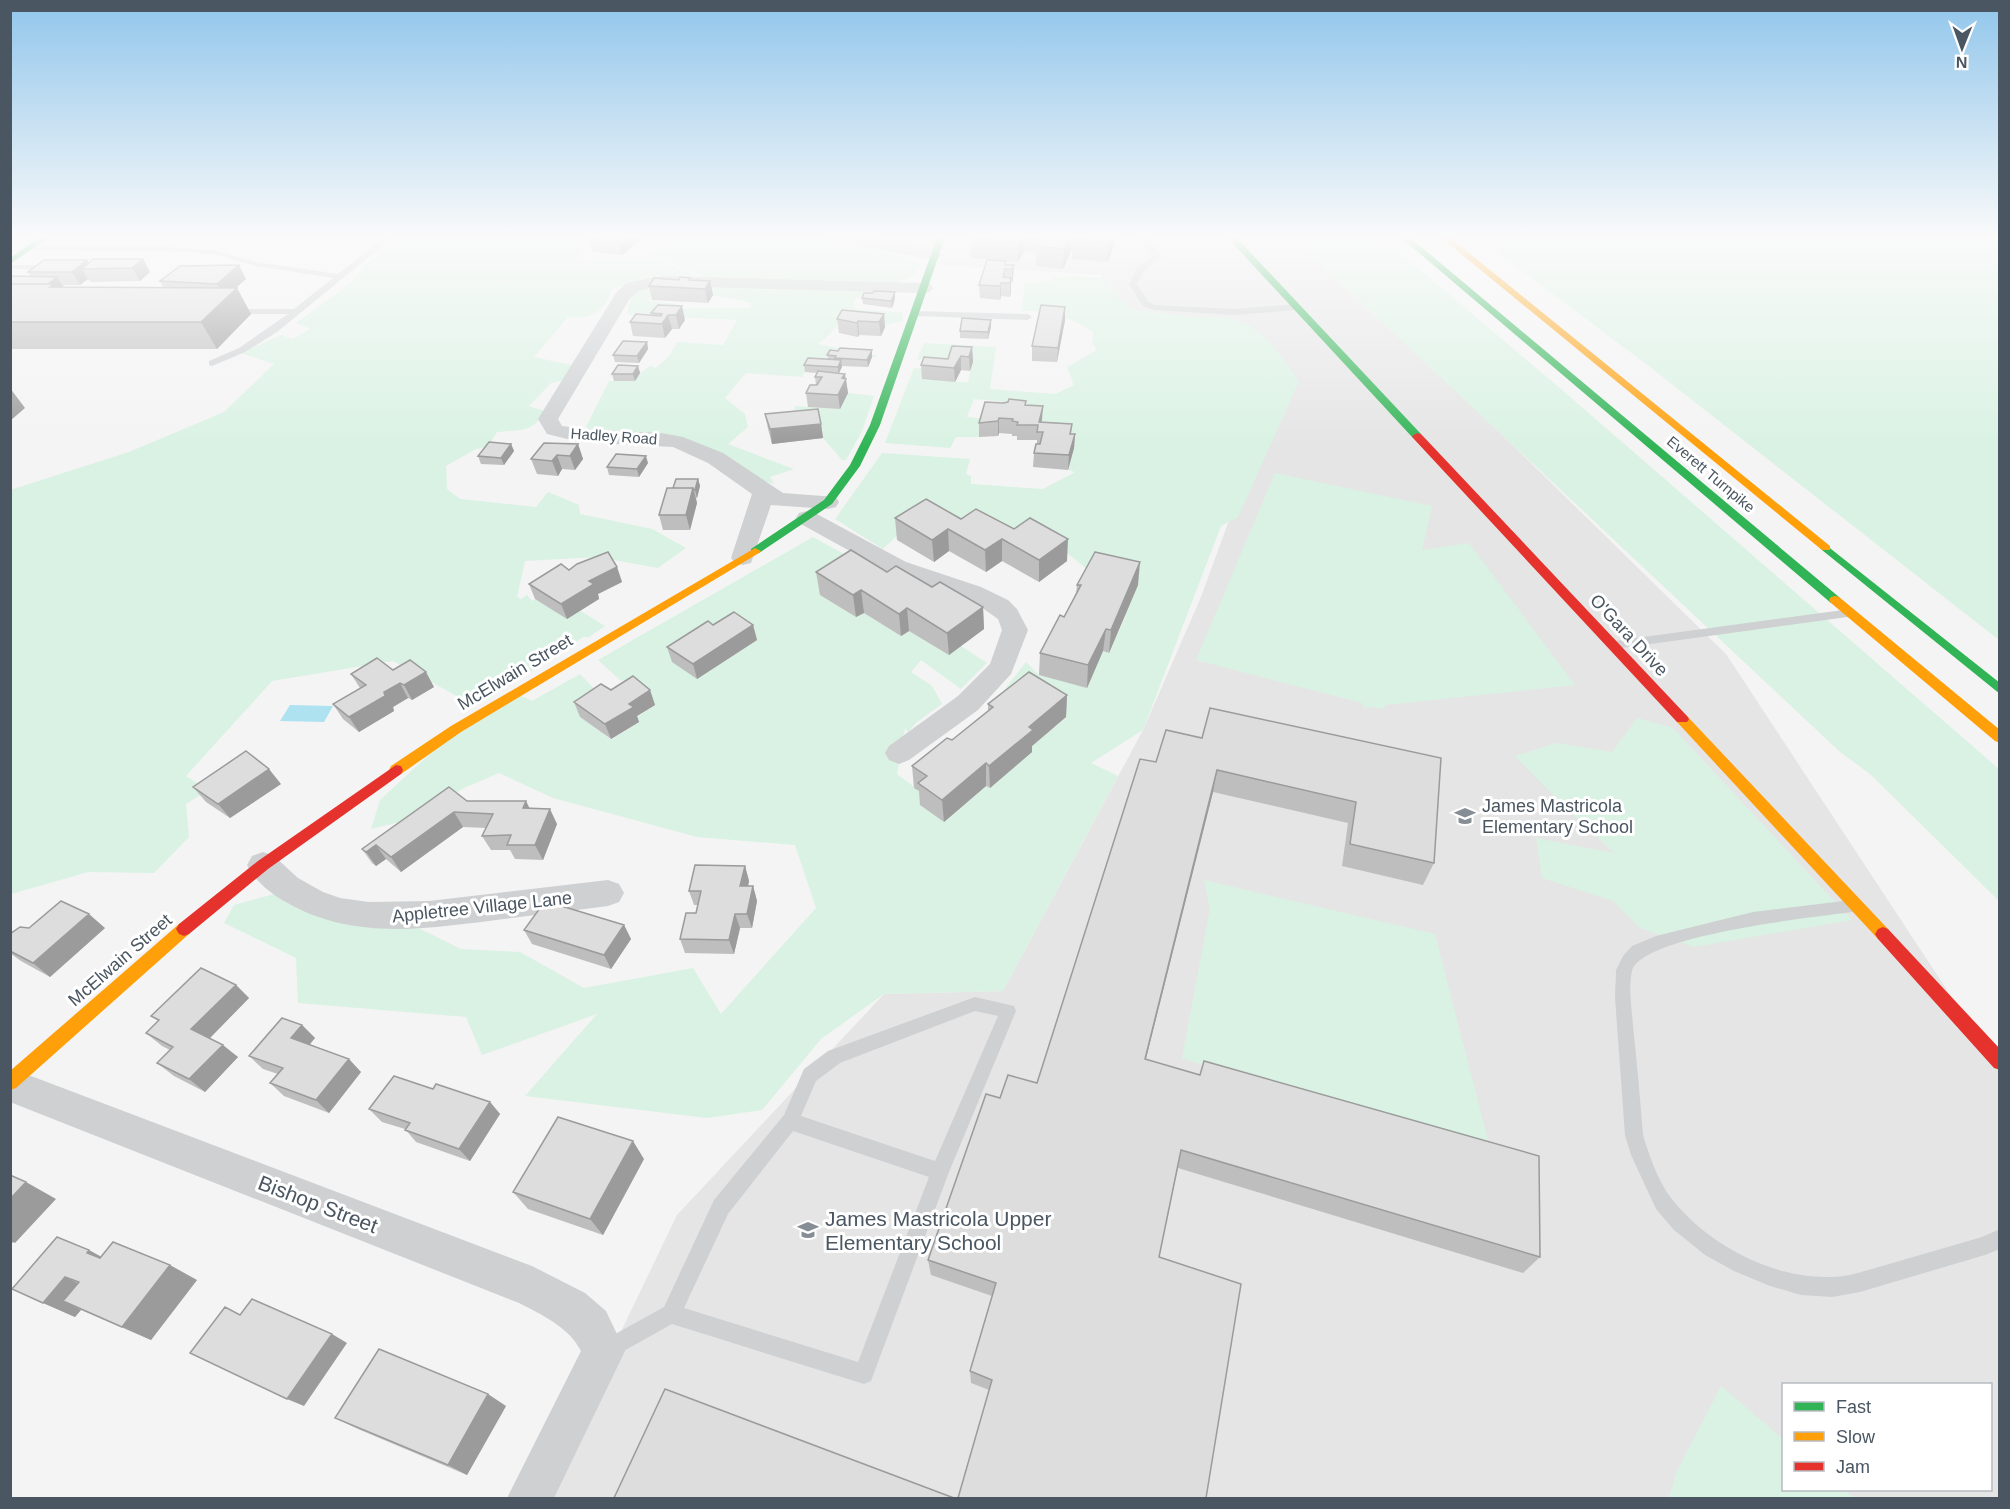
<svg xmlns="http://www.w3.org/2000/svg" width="2010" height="1509" font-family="Helvetica,sans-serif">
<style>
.education{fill:#e6e5e6;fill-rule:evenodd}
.green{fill:#d9f2e3}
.water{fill:#aee2f0}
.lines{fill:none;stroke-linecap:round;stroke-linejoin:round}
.lane{fill:#ced0d2;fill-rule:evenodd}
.street{fill:#ced0d2;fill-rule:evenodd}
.fast{fill:#30b455;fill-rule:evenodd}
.slow{fill:#ff9f0a;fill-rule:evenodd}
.jam{fill:#e5322d;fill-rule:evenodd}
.wall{fill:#bebebf}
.shaded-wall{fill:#9b9b9b}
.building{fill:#ddddde;stroke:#9b9b9b;stroke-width:1.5}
.labels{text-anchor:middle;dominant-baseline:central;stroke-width:6;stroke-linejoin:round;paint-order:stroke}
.far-street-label{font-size:15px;fill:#4a5661;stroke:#fff}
.street-label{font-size:18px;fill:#4a5661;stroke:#fff}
.poi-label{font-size:18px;fill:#4a5661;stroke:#fff;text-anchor:start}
.near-street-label{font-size:21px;fill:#4a5661;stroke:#fff}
.near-poi-label{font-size:21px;fill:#4a5661;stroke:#fff;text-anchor:start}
</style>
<rect width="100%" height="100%" fill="#f4f4f4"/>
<path class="education" d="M856,235H1298L1726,654L1999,1069V1498H541L677,1215L884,994L1003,991L1143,730L1201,597L1280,381L1096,317L1102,275L939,265L944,251ZM1784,1384H1990V1490H1784Z"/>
<path class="green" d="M403,235H611L576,240L577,248L584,251L572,260L586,264L594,258L635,262L654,258L695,275V279C662,279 644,278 612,289C605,312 591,320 568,317L534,357L571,365L564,380L551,383L529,406L545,411C533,433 519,430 497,432L488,447L476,449L446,466L447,489L460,499L536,507L548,492L579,505L580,514L652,529L686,548L658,568L597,557L525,561L517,597L521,599L527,595L532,601L537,598L581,611L605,626L589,637H583L487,700L466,701L393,661L272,681L186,776L208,790L186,804L189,837L154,873L88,872L11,894L10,490L129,452L224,412L274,364L241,353L281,335L292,339L311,329L296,323L348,285L364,267Z
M646,235H797L888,252L922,264L912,277L889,287L701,282V275L648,253L673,244Z
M1289,235H1379L1561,389L1999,769V901L1870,774L1840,752Z
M1474,235H1999V640L1650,367Z
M1050,277H1100L1130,309L1191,317H1226L1251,326L1271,343L1299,381L1238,517L1221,526L1143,730L1091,763L1118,776L1003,991L884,994L821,1039L762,1110L707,1118L525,1096L597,1014L482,1055L466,1017L298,1003L296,958L224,923L234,905L289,890L396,917L461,949L520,952L584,988L693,968L721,1014L816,908L795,845L697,837L553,798L499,773L464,788L412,819L371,829L380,800L457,729L515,693L532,701L580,674L602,697L581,717L611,740L639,722L634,719L655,705L623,680L621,681L598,660L813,537L862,564L821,595L856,617L864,613L901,636L909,631L961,646L987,663L961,689L921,660L911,672L932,686L942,704L917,722L908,732L905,728L897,774L929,798L944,822L986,786L990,788L1032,752L1028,749L1066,718L1028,694L1004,690L1026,662L1039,675L1103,651L1109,653L1126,616L1123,615L1093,574L1071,556L1032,531L926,517L906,527L883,549L835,519L882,453L970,459L966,474L971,476V484L1043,489L1075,472L1068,470L1074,448L1038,436L1008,402L974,399L967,417L985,419L979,437H956L950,448L885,443L914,368L939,369L955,382H968L972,362L924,358L917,360L924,343L996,347L990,389L1055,394L1074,385L1067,367L1097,350L1092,342L1094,333C1073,318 1047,309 1021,311L1025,283L1052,281Z
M662,283L880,292L855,299L853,306L859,310L902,312L903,321L884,325L840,323L825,339L817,344L876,355L875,357L826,356L822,366L809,365L802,377L746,373L725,398L745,414L748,427L728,444L794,469L770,477L774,484L754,478L734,460L705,447L595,432L586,427L609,381H635L640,373L650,366L656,368L670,355L677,342L723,345L737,320L628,315V306L636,291L654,289L648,301L676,304L681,308H751V303C721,296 691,293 662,283Z
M848,393L874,396L862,431L846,460H842L823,438L820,423L794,413L795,406L840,409Z
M1275,473L1432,506L1422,550L1469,543L1575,685L1385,705L1384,709L1374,707L1364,708L1362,703L1196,660Z
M1637,718L1673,728L1852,920L1694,947L1640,928L1613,901L1542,878L1536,838L1614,853L1569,811L1515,756L1556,743L1612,752Z
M1204,880L1435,934L1491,1152L1382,1129L1182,1058L1210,909Z
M1721,1386L1783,1439L1784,1490H1844L1855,1498H1669L1677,1471Z"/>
<path class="water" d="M290,705L333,706L324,722L280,721Z"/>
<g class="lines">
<path class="lane" d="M387,235H396L277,332L245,352L212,366L209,365V361L239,348L288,314H232L228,311L229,309H294L333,278L256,266L213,254L169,251L31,250L27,248L31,246L169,247L213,250L257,262L338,274Z
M1137,235H1145L1161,256L1143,272L1137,284L1149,302L1155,305L1235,309L1296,304L1300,307L1296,310L1235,315L1154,310L1143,306L1129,284L1136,269L1153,256Z
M10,265H53L57,267L53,269H10Z
M913,311L1028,314L1032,317L1028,320L916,316L912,313Z
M1851,609L1857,613L1855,616L1614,649L1608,645L1614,641Z
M1852,900L1857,902L1860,906L1857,910L1852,912C1816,917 1641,935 1632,971C1628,988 1632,1009 1633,1026C1637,1062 1640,1099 1643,1135C1649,1155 1658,1181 1671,1198C1707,1244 1772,1279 1831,1277C1850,1277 1870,1269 1889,1264C1920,1255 1951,1246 1982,1237L2000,1229V1249L1985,1255L1860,1292L1832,1297L1801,1295L1770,1286L1734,1271L1705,1255L1674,1230L1656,1209L1631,1155L1625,1135L1615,998L1616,970L1623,956L1632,946L1656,936L1753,912Z
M975,997L1014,1006L1016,1011L949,1172L871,1381L864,1384L672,1324L613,1357L606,1360L599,1357L596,1350L599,1343L664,1307L714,1200L784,1115L804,1069L828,1051ZM975,1011L998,1016L935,1161L801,1116L816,1081L840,1063ZM793,1131L929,1177L858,1362L684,1308L728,1214Z"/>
<path class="street" d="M819,235H856L936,250L944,255L936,260L827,240Z
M662,276L924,283L930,284L933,288L930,292L924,293L662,286L638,291L629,300L558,419L562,426L594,430L661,433L683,437L723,453L783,493L836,497L839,502L836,507L828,509L771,505L751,563L743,565L735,563L731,558L752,494L708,463L673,447L580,442L547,434L538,419L616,293L626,283Z
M807,511L815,513L906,562L981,587L1008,600L1017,609L1028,630L1011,674L978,710L909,760L899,764L889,760L885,753L889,746L958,696L990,664L1002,630L998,619L978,605L888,572L799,523L796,518L799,513Z
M263,852L274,856L298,878L323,892L340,898L369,902L429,901L608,880L619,884L624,893L619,902L608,906C573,911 539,914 504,919C430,928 354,942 286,902C271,894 255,881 247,865L252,856Z
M10,1068L532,1266L585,1293L606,1311L625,1351L554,1498H507L581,1351C569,1327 542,1315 519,1303L10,1102Z"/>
<path class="fast" d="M43,235H53L10,264V258Z
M938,235H946L880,425L860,466L832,504L759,553H751V549L824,500L850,465L870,425Z
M1225,235H1234L1421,434V438H1413Z
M1398,235H1407L1839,597L1841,600L1839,603H1831Z
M1826,545L2000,683V694L1822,550L1820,548Z"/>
<path class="slow" d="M1438,235H1447L1830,546V550H1822Z
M755,548L761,551L759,553L461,732L401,774H391L389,770L391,766L451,726Z
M1835,596L1839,597L2000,730V743L1995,741L1831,603L1829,600L1831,597Z
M1682,714L1687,716L1888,929L1891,934L1888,939L1883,941L1878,939L1677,722L1675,719L1677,716Z
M184,922L189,924L192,929L189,934L16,1088L10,1090V1071L179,924Z"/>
<path class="jam" d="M1417,433L1421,434L1687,716L1689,719L1687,722H1677L1413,438L1412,436Z
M396,765L401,766L403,770L401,774L268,869L189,934L184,936L179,934L176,929L179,924L258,861Z
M1883,927L1888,929L2000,1049V1070L1994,1068L1878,939L1875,934L1878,929Z"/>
</g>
<path class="wall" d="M90,235H182L177,239L91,238Z
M972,235H1115L1114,245L1108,262L1072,259V251H1071L1063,269L1036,266V252L1024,251L1018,262L1006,261V265H1014L1013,279L1012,283H1011V292L1010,297L1001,296L1000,300L980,298L979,285L992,260L971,258L970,238Z
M644,237L622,255L592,252L588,239Z
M143,259L150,272L140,281L91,282L88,279L80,285H63L64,287H163L160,281L246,279L236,288L251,314L217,349H10V276L31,277L28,272L87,260L89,263Z
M691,280L710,281L713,295L708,303L652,300L649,286Z
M895,292V299L892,308L863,304L862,298L873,293Z
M658,305L685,320L679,329H672L665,338L633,336L630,322L652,315L651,313Z
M1065,307V320L1057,362L1032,361V346Z
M884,314L885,327L881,336L859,335L858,337L839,333L837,319Z
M991,320V327L988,339L960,338V331Z
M647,342L648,349L639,363L615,362L613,355Z
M972,347L973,362L970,371L961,370L955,382L922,379L921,365L948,359Z
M827,355L872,357L868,367L842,366L839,373L846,379L848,393L840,409L808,407L806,393L816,385L815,377L817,373L805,372L804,365L828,359Z
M638,366L640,373L635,381H614L612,374Z
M1026,401L1025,405L1042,422L1072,424L1071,434H1075L1074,448L1068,470L1033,467L1034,453L1037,444V440H1017V436H1012V434L999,433L998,436L979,437V423L1003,403Z
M765,414L821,424L823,438L772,444L768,429Z
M511,444L514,451L504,465L481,464L478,456Z
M578,444L583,459L575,470L562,469L558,476L537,474L531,459Z
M648,463L639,477L609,475L607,467Z
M698,479L700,486L697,498H696L697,503L690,530H663L659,515L673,488Z
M895,518L961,519L1067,561L1039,582L1002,561L986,572L949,551L934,562L897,540Z
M617,567L622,582L598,594L599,599L567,619L535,599L529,584L569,570Z
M816,572H887L983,607L984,629L949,655L909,631L901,636L864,613L856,617L820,595Z
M1077,585H1138L1109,653L1103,651L1087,688L1039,675L1040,653L1064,617L1076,593Z
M713,625H753L757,640L697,679L672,662L667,647Z
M393,670L434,687L412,700L408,698L393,707L394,711L359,732L343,719L333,704L360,688L351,674Z
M611,690H650L655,705L637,716L639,722L611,739L580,717L574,702Z
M1067,695L1066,717L1032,746V752L990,788L986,786L944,822L920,805L919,791L914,788L912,766L952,740L988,711V704Z
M1202,738L1441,758L1434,863L1423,885L1342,866L1348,823L1213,792L1146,1059L1200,1075L1204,1061L1540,1257L1523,1273L1178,1168L1159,1257L989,1390L971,1383L970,1371L992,1296L931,1275L928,1260L1000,1098L1037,1083L1156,762Z
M281,784L230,818L206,802L193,787Z
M467,801H526L530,809L557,824L543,860L515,859L510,850H491L482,836L486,828L463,827L401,872L386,859L376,866L372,863L362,849Z
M745,866L749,881L748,886H753L757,901L752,928H740L734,954L685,953L680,939L696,913L698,905H694L689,891Z
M624,925L631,939L611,969L532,944L524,930Z
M29,928H105L50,977L21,961L10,953V934Z
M236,985L249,998L210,1038L238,1057L205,1092L174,1076L157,1063L170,1050L162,1046L146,1033L158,1021L151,1016Z
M302,1025L315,1038L310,1044L361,1072L329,1113L284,1096L270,1083L278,1074L263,1069L249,1056Z
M433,1089L490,1102L500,1114L470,1161L416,1142L405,1129L382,1122L369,1109Z
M644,1159L603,1235L528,1209L513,1192Z
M101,1257L197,1280L151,1340L81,1310L75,1317L12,1289Z
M506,1406L467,1475L358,1429L335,1418Z"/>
<path class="shaded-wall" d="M175,235H182L177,239Z
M627,235H644V237L622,255L618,242Z
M1022,235H1024V251L1018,262V243Z
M1070,235H1072L1071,251L1063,269L1064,249Z
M1112,235H1115L1114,245L1108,262L1109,243Z
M143,259L150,272L140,281L132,268Z
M87,260L93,269H82L88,279L80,285L72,272Z
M239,265L246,279L224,297L217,284Z
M1014,265L1013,279L1012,283V269Z
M57,277L66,290L45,286Z
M1011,278V292L1010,297V283Z
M710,281L713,295L708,303L705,289Z
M1001,283V296L1000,300V286Z
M237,288L251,314L217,349L201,322Z
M895,292V299L892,308L891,301Z
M682,306L685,320L679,329L676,315Z
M1065,307V320L1057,362L1058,348Z
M884,314L885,327L881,336L879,322Z
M668,315L672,329L665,338L662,324Z
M991,320V327L988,339V332Z
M858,321L859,335L858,337L857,323Z
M647,342L648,349L639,363L637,356Z
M972,347L973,362L970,371L969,357Z
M872,350V357L868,367L867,360Z
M961,356V370L955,382L954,368Z
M841,360L842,367L838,375V367Z
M638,366L640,373L635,381L633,374Z
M845,374L848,393L840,409L838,395L842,378Z
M10,388L25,408L10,421Z
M1043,406L1042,420L1039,432V422Z
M999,418V433L998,436V421Z
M821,424L823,438L772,444L770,429Z
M1075,434L1074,448L1068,470L1069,455Z
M511,444L514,451L504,465L501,458Z
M578,444L583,459L575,470L570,456Z
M557,455L562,469L558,476L552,461Z
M646,456L648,463L639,477L637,469Z
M698,479L700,486L697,498L695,490Z
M693,488L697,503L690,530L686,515Z
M948,529L949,551L934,562L932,540Z
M1002,539V561L986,572L985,550Z
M1068,539L1067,561L1039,582V560Z
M1140,562L1138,585L1109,653L1111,630Z
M617,567L622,582L598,594L599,599L567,619L561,604L589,581Z
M861,590L864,613L856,617L853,595Z
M983,607L984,629L949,655L947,633Z
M907,608L909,631L901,636L899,614Z
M753,625L757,640L697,679L693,664Z
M1106,629L1103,651L1087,688L1088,665Z
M426,672L434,687L412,700L404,685Z
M400,683L408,698L393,707L394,711L359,732L349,717L384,692Z
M650,690L655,705L637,716L639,722L611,739L605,724L629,704Z
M1067,695L1066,717L1032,746V752L990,788L989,766L1029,727Z
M986,763V786L944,822L942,800Z
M269,769L281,784L230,818L218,804Z
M1217,770L1213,792L1141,1078L1145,1059Z
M526,801L533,816L523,808Z
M550,809L557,824L543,860L535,845Z
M454,812L463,827L401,872L391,857Z
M376,845L386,859L376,866L366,852Z
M745,866L749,881L745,901L740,886Z
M753,886L757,901L752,928L747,914Z
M89,914L105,928L50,977L33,963Z
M735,914L740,928L734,954L729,940Z
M624,925L631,939L611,969L604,955Z
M236,985L249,998L206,1042L191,1029Z
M302,1025L315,1038L304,1051L291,1038Z
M223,1045L238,1057L205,1092L189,1079Z
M349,1059L361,1072L329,1113L316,1100Z
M490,1102L500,1114L470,1161L459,1149Z
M633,1141L644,1159L603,1235L590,1219Z
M26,1182L56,1199L15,1243L13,1242L10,1245V1199Z
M89,1250L118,1266L87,1253Z
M170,1265L197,1280L151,1340L122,1327Z
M65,1277L96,1292L63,1301L81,1310L75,1317L43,1303Z
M332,1334L347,1343L304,1406L287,1399Z
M488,1394L506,1406L467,1475L448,1465Z"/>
<path class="building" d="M592,235H627L618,242L588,239Z
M972,235H1022L1018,243L970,238Z
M1041,235H1070L1064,249L1036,246Z
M1074,235H1112L1109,243L1072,239Z
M93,259H143L132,268L82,269Z
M44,260H87L72,272H28Z
M987,260L1006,261L1005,265H1014L1012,269H1005L1003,277L1011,278L1010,283H1001L1000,286L979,285Z
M239,265L217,284L160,281L180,266Z
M10,276L57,277L48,284H10Z
M680,277L690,278L689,280L710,281L705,289L649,286L654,278L679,280Z
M10,284H54L50,287L237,288L201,322H10Z
M874,291L895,292L891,301L862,298L864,293H873Z
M658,305L682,306L676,315H668L662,324L630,322L636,314L661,316L662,314L651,313Z
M1041,305L1065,307L1058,348L1032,346Z
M842,310L884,314L879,322L858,321L857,323L837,319Z
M962,318L991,320L988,332L960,331Z
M623,341L647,342L637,356L613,355Z
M952,346L972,347L969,357L961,356L954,368L921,365L924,357L948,359Z
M840,348L872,350L867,360L835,358L836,356L827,355L830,350L838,351Z
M808,358L841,360L838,367L804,365Z
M618,365L638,366L633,374H612Z
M818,371L845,374L842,378L846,379L838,395L806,393L810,385H817L822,377H815Z
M1009,399L1026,401L1025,405L1043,406L1039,422L1072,424L1070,434H1075L1069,455L1034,453L1036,444H1040L1043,432H1037L1038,425H1017L1018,422L1012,421L1013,419L999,418L998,421L979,423L985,402L1003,403L1008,402Z
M818,409L821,424L770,429L765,414Z
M489,442L511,444L501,458L478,456Z
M544,443L578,444L570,456L557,455L552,461L531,459Z
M616,454L646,456L637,469L607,467Z
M676,479H698L695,490H694L693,488H673Z
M667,488H693L686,515H659Z
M926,499L961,519L976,509L1014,529L1030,518L1068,539L1039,560L1002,539L985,550L948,529L932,540L895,518Z
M851,550L887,572L896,566L932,587L940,582L983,607L947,633L907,608L899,614L861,590L853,595L816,572Z
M608,552L617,567L589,581L594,584L561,604L529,584L561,564L569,570L577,564Z
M1095,552L1140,562L1111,630L1106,629L1088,665L1040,653L1060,615L1064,617L1081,585H1077Z
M734,612L753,625L693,664L667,647L708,621L713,625Z
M377,658L393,670L410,660L426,672L404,685L400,683L384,692L385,696L349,717L333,704L366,685L351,674Z
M1029,672L1067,695L1029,727L1033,730L989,766L986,763L942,800L918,783L927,776L912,766L947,738L952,740L993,707L988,704Z
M633,676L650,690L629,704L634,707L605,724L574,702L601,684L611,690Z
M1210,708L1441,758L1434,863L1350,844L1356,802L1217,770L1145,1059L1200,1075L1204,1061L1539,1156L1540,1257L1181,1150L1159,1257L1241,1284L1206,1498H958L992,1380L970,1371L996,1283L928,1260L986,1094L1000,1098L1008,1075L1037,1083L1140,759L1156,762L1166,730L1202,738Z
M246,751L269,769L218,804L193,787Z
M449,787L467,801H526L523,808L550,809L535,845H507L511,835L482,836L493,814L454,812L391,857L376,845L366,852L362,849Z
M695,865L745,866L740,886H753L747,914H735L729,940L680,939L686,913H696L701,891H689Z
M61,901L89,914L33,963L10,951V934L20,927L29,928Z
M545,901L624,925L604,955L524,930Z
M201,968L236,985L191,1029L223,1045L189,1079L157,1063L173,1047L146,1033L159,1020L151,1016Z
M282,1018L302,1025L291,1038L349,1059L316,1100L270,1083L283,1068L249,1056Z
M394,1076L433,1089L436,1084L490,1102L459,1149L405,1130L410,1123L369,1109Z
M558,1117L633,1141L590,1219L513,1192Z
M10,1175L26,1182L10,1199Z
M57,1237L89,1250L87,1253L100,1258L113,1242L170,1265L122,1327L63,1301L79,1282L65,1277L43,1303L12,1289Z
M252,1299L332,1334L287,1399L190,1353L225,1307L240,1315Z
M379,1349L488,1394L448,1465L335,1418Z
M665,1389L954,1498H614Z"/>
<linearGradient id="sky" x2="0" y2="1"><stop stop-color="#91c6eb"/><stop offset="0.53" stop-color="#fafafa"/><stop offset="1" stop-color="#fafafa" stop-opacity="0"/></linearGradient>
<rect width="2010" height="447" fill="url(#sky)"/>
<defs>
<g id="school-bare" transform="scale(1.62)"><path d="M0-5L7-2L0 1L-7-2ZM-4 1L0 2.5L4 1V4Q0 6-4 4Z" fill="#868d94" stroke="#fff" stroke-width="2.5" paint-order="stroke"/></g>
</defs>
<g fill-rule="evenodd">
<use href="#school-bare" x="1465" y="816"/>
<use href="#school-bare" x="808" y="1230"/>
</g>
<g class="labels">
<g class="far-street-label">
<text transform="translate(614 436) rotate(4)">Hadley Road</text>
<text transform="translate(1711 474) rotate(40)">Everett Turnpike</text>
</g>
<g class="street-label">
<text transform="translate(1629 635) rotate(47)">O'Gara Drive</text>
<text transform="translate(515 672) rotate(-31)">McElwain Street</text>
<text transform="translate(482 907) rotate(-6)">Appletree Village Lane</text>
<text transform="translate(120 960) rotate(-41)">McElwain Street</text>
</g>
<g class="poi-label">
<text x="1482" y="806">James Mastricola<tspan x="1482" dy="21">Elementary School</tspan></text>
</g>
<g class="near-street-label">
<text transform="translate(318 1204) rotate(21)">Bishop Street</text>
</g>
<g class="near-poi-label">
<text x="825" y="1218">James Mastricola Upper<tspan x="825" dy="24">Elementary School</tspan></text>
</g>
</g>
<rect width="2010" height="1509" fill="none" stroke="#4a5661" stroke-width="24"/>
<rect x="1782" y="1383" width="210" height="108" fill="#ffffff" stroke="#b7bbc0" stroke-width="1.5"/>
<rect x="1794" y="1402" width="30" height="9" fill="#30b455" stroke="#b7bbc0" stroke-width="1.5"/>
<text x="1836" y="1413" font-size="18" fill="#4a5661">Fast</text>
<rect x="1794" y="1432" width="30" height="9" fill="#ff9f0a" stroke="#b7bbc0" stroke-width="1.5"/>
<text x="1836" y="1443" font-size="18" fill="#4a5661">Slow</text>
<rect x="1794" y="1462" width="30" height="9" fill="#e5322d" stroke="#b7bbc0" stroke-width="1.5"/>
<text x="1836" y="1473" font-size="18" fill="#4a5661">Jam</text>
<g transform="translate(1962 48) rotate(181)" stroke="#ffffff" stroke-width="4.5" paint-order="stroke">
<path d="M0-4.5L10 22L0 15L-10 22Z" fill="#4a5661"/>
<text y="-9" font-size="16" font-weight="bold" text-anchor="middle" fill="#4a5661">N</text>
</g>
</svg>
